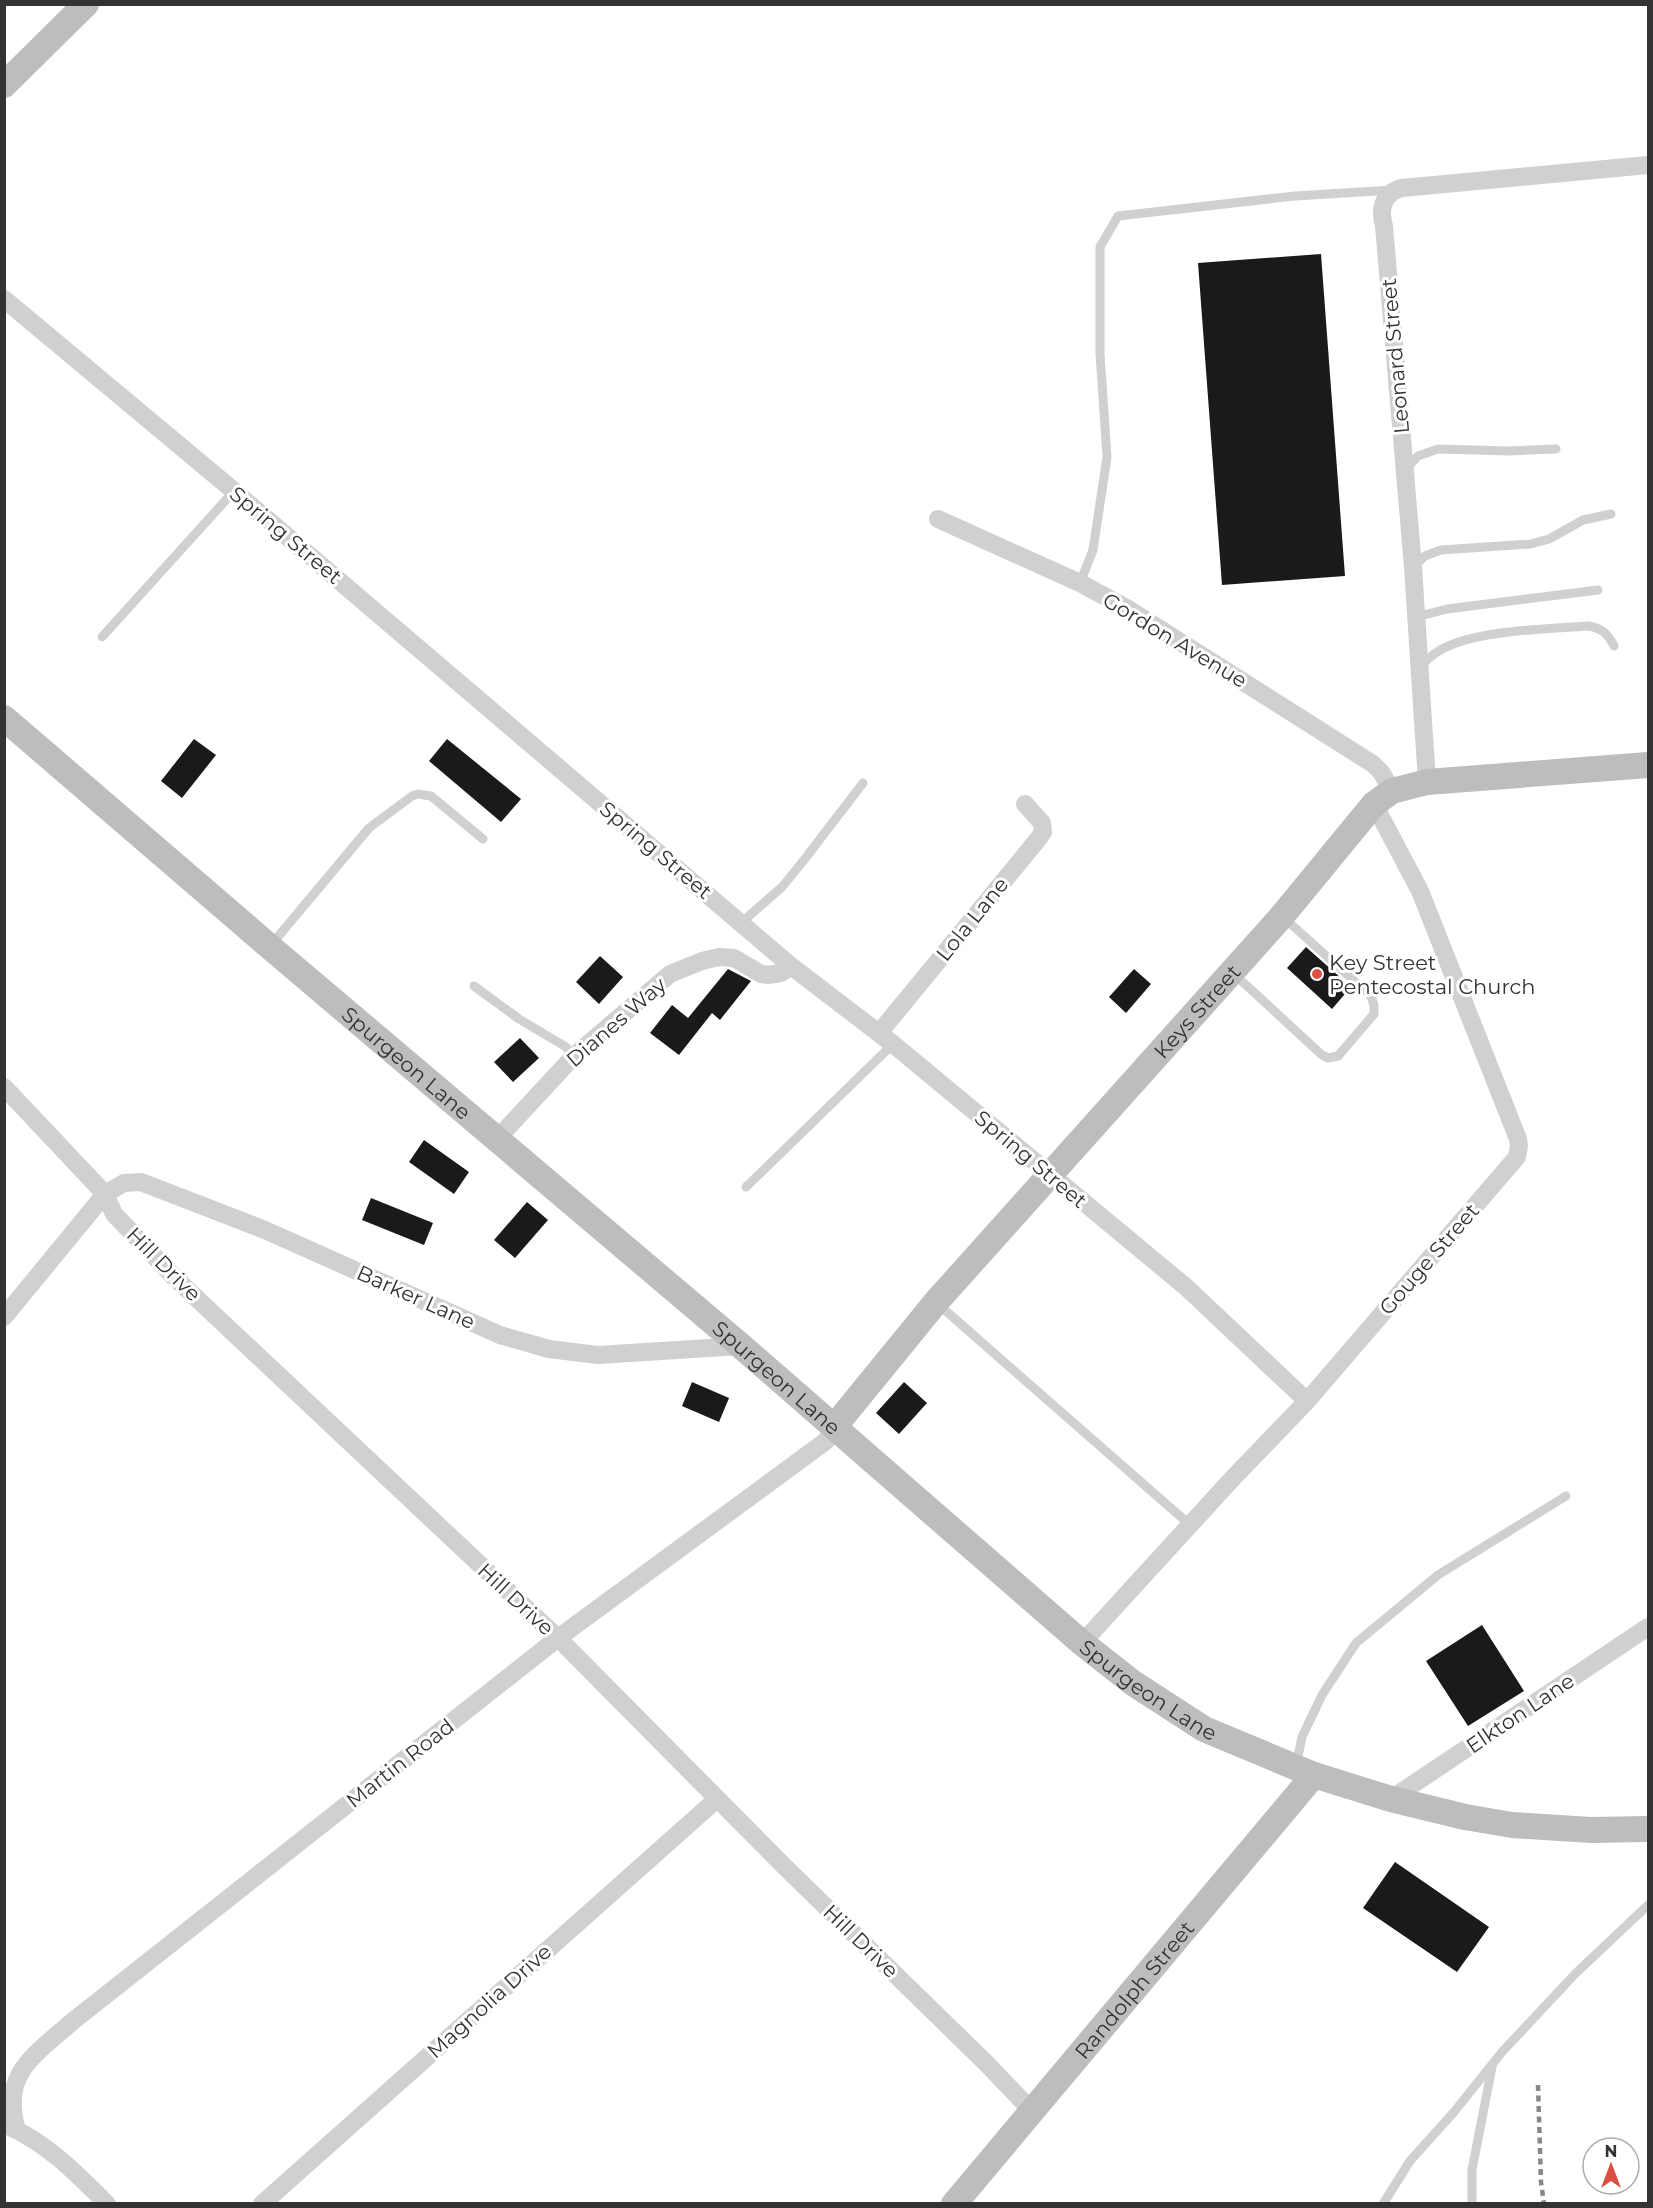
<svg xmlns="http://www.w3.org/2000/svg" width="1653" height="2208" font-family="Montserrat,sans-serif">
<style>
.building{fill:#1a1a1a}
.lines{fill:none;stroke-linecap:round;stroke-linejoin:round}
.lane{stroke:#d0d0d0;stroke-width:9}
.street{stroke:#d0d0d0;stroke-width:18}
.secondary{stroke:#bdbdbd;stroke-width:26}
.rail{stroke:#888;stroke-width:4.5;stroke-dasharray:6 4.5;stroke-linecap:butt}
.poi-dot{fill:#dc4f43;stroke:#fff;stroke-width:2}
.labels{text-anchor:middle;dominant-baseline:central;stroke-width:6;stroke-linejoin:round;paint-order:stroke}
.street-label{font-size:21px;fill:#333;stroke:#fff}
.poi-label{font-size:21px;fill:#333;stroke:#fff;text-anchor:start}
</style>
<rect width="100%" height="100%" fill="#fff"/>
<path class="building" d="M1321,254L1345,576L1222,585L1198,263Z
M194,739L216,755L182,798L161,781Z
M447,739L521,799L501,822L429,761Z
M1306,947L1351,987L1332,1009L1287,968Z
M600,956L623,977L599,1004L576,982Z
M728,969L751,981L720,1020L712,1013L679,1055L650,1033L672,1005L688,1018Z
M1134,969L1151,984L1126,1013L1109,997Z
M520,1038L539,1058L513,1082L494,1062Z
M424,1140L469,1172L454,1194L409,1162Z
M371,1198L433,1223L424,1245L362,1220Z
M527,1202L548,1220L515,1258L494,1240Z
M692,1382L729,1398L719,1422L682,1406Z
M904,1382L927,1403L899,1434L876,1413Z
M1482,1625L1524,1691L1468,1726L1426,1661Z
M1395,1862L1489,1927L1457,1972L1363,1908Z"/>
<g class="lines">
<path class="lane" d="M1406,469L1418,456L1438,449L1509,451L1556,449
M1413,567L1425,556L1441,550L1531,544L1549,539L1583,520L1611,514
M1080,583L1093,550L1107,457L1100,354V247L1118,216L1295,196L1393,190
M1416,617L1447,609L1598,590
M102,637L234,491
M1420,666C1430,657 1439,649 1451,645C1486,630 1549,629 1588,626C1602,628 1608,634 1614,646
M741,923L782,887L804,860L863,783
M271,945L369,828L412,796L418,794L431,796L483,839
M1234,974L1322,1055L1328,1058L1338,1056L1374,1014V1005L1371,996L1283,917
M474,986L519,1019L566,1047L573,1057
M746,1187L893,1044
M938,1304L1190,1525
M1296,1766L1302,1737L1322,1695L1356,1643L1438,1575L1566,1496
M1383,2204L1410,2161L1454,2112L1502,2052L1575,1974L1648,1905
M1472,2204V2170L1492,2067"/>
<path class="street" d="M4,299L234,491L791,966L893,1044L1186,1287L1307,1401
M938,519L1080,583L1130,610L1373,764L1381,772L1392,791
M1427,782L1413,567L1384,226C1379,209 1383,193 1402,188L1648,165
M879,1033L1039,838L1043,832L1042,823L1025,804
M4,1087L105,1194L114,1214L174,1277L558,1638L783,1865L987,2064L1031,2110
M497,1139L573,1057L670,974L702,961L719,957L734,958L761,974L768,975L781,973L791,966
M4,1317L105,1194L124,1183L141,1182L265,1230L500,1335L549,1349L598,1355L741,1346
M1082,1643L1232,1479L1307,1401L1517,1157L1519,1146L1518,1139L1420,891L1374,804
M1391,1799L1648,1627
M8,2126C47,2143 77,2174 107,2204
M17,2130C0,2073 35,2055 73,2021L558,1638L826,1441L834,1427
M262,2204L717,1799"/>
<g class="secondary">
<path d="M4,85L86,4"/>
<path id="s1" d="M4,718L270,947L741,1346L1082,1643L1133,1683L1204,1729L1314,1775L1391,1799L1465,1817L1512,1825L1591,1830L1648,1829"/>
<path id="s2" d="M834,1427L936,1302L1282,916L1374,804L1392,791L1427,782L1648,765"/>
<path id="s3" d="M954,2204L1314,1775"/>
</g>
<path class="rail" d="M1538,2085L1541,2182L1544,2204"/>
</g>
<circle class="poi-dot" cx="1317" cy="974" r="6"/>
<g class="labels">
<g class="street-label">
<text transform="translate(1395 356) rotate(-95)">Leonard Street</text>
<text transform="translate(286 535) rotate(40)">Spring Street</text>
<text transform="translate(1175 640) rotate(31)">Gordon Avenue</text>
<text transform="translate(656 850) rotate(40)">Spring Street</text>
<text transform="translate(972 919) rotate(-51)">Lola Lane</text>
<text stroke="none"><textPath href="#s2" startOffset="552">Keys Street</textPath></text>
<text transform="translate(616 1022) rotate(-41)">Dianes Way</text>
<text stroke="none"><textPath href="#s1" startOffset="530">Spurgeon Lane</textPath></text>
<text transform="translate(1031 1159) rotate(40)">Spring Street</text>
<text transform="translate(1429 1259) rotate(-49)">Gouge Street</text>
<text transform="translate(164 1264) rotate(45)">Hill Drive</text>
<text transform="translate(416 1297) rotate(24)">Barker Lane</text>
<text stroke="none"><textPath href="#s1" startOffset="1016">Spurgeon Lane</textPath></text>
<text transform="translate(516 1599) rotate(43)">Hill Drive</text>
<text stroke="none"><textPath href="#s1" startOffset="1502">Spurgeon Lane</textPath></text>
<text transform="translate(1520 1713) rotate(-34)">Elkton Lane</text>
<text transform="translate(400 1763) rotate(-38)">Martin Road</text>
<text transform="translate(861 1941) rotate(44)">Hill Drive</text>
<text stroke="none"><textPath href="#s3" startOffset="280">Randolph Street</textPath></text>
<text transform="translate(489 2001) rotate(-42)">Magnolia Drive</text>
</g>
<g class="poi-label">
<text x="1329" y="962">Key Street<tspan x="1329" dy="24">Pentecostal Church</tspan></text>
</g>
</g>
<rect width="1653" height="2208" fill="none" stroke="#333333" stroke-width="12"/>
<g transform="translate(1611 2166)"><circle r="28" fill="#ffffff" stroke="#adadad" stroke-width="1.5"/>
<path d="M0-4.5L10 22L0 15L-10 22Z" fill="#dc4f43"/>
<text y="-9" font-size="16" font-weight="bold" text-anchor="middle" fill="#333333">N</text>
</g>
</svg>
